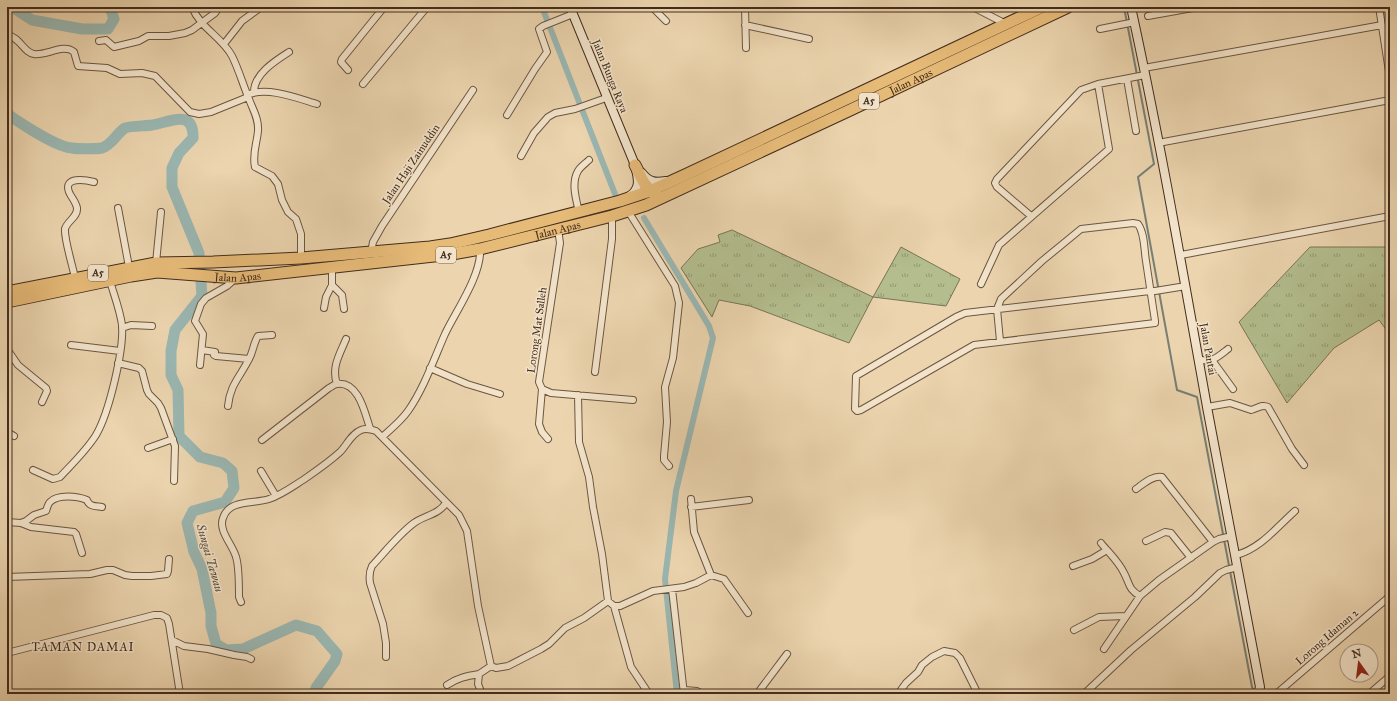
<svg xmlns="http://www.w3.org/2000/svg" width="1397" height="701" font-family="'IM FELL Great Primer',serif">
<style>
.grass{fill:url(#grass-tufts);stroke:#7a7455}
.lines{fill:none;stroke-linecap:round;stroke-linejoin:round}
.stream{stroke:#777f76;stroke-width:2}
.canal{stroke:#9ab7b2;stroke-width:6}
.river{stroke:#9ab7b2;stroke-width:11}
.street-casing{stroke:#6c5641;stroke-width:8}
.secondary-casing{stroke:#422c1d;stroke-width:10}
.highway-casing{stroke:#422c1d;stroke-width:13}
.street{stroke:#f2e3ca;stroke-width:6}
.secondary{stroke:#f2e3ca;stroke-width:8}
.highway{stroke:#e6ba77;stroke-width:11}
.labels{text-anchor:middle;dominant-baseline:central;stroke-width:3;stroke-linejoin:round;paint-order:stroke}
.shield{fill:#f2e3ca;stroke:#776351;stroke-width:1}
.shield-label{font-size:10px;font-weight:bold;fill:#422c1d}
.street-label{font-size:11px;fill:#422c1d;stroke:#f2e3ca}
.water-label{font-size:12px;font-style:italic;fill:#54483b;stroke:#f2e3ca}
.neighbourhood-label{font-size:12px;letter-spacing:1px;fill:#422c1d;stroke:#f2e3ca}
</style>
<defs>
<pattern id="grass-tufts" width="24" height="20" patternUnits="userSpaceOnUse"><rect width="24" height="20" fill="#b3bd8d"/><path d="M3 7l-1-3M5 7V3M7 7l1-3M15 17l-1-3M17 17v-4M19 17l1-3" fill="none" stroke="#939a73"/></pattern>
</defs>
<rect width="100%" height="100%" fill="#ebd4ae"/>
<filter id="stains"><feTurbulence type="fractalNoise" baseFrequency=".005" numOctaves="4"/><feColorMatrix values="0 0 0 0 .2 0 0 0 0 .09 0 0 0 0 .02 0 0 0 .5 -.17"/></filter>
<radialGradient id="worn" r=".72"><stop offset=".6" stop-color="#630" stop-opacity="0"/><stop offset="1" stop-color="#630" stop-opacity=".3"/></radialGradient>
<path class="grass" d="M732,230L873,297L901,247L960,279L946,306L873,297L849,343L750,306L719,300L712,317L681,268L698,249L720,242L718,235Z
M1310,247H1390V335L1379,320L1334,348L1287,403L1239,322Z"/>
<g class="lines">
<path class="stream" d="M1124,7L1154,164L1138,177L1177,390L1197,397L1252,687L1255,694"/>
<path class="canal" d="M542,7L615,194
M644,218L709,326L713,338L676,491L665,579L677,694"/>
<path class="river" d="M12,7L32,20L82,29H108L114,19L110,7
M7,112L10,116C24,125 56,147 72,148C77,149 97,149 102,148C112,145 117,133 125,128C130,126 146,126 152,125C168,123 194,107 193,138L179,153L172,168V187L199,253L202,296L175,330L171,351V375L178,390L179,436L200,457L223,463L232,471L234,488L225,502L193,511L187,523L194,552L202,569L211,613V626L216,644L226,650L243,649L296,625L317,631L337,654L335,661L316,688L315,694"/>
<g class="street-casing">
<path id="street" d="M192,7C200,28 222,37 232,56C239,70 243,85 249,99C253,110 259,119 258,131C257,143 252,154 255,167L272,176L278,184L282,200L288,212L296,219L301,234V258
M652,7L666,21
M745,7L746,48
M973,7L1006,24
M1379,7L1390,78
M1148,16L1198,7
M745,25L809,39
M1100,29L1135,22
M7,35C20,37 24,53 34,54C46,56 64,43 74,52L78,66L107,68L120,74L142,73L155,76L190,112L199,114L211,112L248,97
M99,41L106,40L114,47L139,41L148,36H169L185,33L192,30L215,13L219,7
M224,44L242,21L261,7
M1144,68L1382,25
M348,70L341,62L342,59L384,7
M1127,79L1136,131
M363,84L427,7
M254,92C254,74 275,61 289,52
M247,95C267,86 297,98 317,104
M507,115L535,69L547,52L539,29L543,26L573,14
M1158,143L1390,100
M521,156L534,133L548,117L555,113L575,109L606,98
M118,208L129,267
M628,211L675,286L679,303L673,358L665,387L667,422L664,456V460L669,466
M579,212C576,199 571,183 578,171C580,167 586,163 589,160
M1031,216L997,187L995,183L997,179L1081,90L1098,84
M558,229L560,243L539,382L542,389L551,393L633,400
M371,252L373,242L382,226L473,90
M1181,255L1390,216
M156,263L161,212
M75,278C73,267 64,239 65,229C67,221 78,217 77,208C76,202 71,197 69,192C63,176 86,180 94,182
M981,284L999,245L1109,149L1098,84L1145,75
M332,285L342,295L344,309
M324,308L326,297L332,285V267
M122,328L131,325L152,326
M1000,341L997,309L1001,299L1042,261L1081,229L1133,223L1138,224C1145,234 1144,250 1146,261C1149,281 1152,301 1155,321V323L974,345L861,410L857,411L855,409L856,376L956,317L965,313L1150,291H1155L1186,286
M71,345L120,351
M7,349L18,365L46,388L47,391L42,402
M202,350L215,352L214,355L216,356L249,359
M1199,359C1211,364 1219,356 1228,349
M1212,360L1233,389
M118,363L139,368L142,371L147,390L149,394L158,403L161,408L175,446L174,481
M200,365L203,334L195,321L201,304L206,298L227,286L236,278
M430,368L467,384L500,394
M595,372L612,239V216
M337,384C331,367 340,354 346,339
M542,389L539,424L542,432L548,439
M578,395L579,442L589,477L593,507L602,554L608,601L614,606H620L653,591L684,587L696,583L711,575
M228,406C230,384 241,376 250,357C253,351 254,342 258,336L272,335
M1207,407L1230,403L1251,410C1258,408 1262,404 1268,407L1292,449L1304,465
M7,432L14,436
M382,437C391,429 401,421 408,411C424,388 434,359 445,334C456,311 482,274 480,249
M262,440L329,388C331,387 335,384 337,384C359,381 365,414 370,428
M148,448L173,439
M33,470L53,479L60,477C72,464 86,451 96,435C109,413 124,350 122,325C120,310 114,295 110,281
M261,471L276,496
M1136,489C1143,484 1153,475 1162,477L1213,542
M691,499L694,532L711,575L724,579L748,613
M691,507L749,500
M7,522L21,523L31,527L74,532L76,534L82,553
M21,523L26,521L34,515L46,511C47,508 48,504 50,502C58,494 77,496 87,500C89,507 96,506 102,507
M1146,541L1165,532L1171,533L1191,558
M1101,543C1109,553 1119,562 1124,573C1130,584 1128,589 1140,596
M1236,555C1260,549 1277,527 1295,511
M1073,566L1092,559L1107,550
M7,577L90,574L107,570H113L125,575L132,576H151L167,574L168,571L169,559
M672,589L684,694
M241,602L239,597C239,586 239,566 236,557C233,545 218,531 223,518C229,499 254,504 269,499C281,495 292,487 303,480C316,471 328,463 340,452C347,445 351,434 361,430C366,428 370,429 376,431L459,515L467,531L478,606L491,666
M614,606L631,667L649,694
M1074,630L1099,617L1125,616
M172,640L184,646L208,649L234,655L247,657L251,659
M1104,649L1140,596L1159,580L1213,542L1219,539L1232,536
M7,653L154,615H161L167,618L169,624L180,694
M386,657V643L383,624L370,583C369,576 369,572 372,566C385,552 399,534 414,523C425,515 438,515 446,503
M491,666L496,668L508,666L541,649L549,644L565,628L584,618L608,601
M447,685C457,678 467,676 479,674
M684,690L697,691L703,694
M1260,690L1266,694
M482,694L478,684L479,674L491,666
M757,694L787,654
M898,694L906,683L918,672L922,665L932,657L944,651L955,653L960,658L978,694
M1084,694L1131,650L1195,597L1220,573L1226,570L1238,567
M1276,694L1390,596
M1369,694L1390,676"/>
</g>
<g class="secondary-casing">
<path id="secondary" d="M570,7L635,165C638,178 642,189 628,197
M1131,7C1160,140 1183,273 1207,407C1224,500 1243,593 1260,687L1258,694
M642,173C649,182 655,183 666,181"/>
</g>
<g class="highway-casing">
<g id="highway">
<path d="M635,165C641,176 644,188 656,194"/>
<path d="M7,292L156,263L213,262L301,258L430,247L450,244L489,235L620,201L650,191L685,175L1042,7"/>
<path id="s1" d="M7,302L131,276L157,272L236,278L452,254L480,249L612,216L646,205L848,111L1068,7"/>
</g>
</g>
<use href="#street" class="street"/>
<use href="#secondary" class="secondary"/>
<use href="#highway" class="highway"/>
</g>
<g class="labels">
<g class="shield">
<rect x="859" y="93" width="20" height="16" rx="3"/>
<rect x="436" y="247" width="20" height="16" rx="3"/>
<rect x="88" y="265" width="20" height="16" rx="3"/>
</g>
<g class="shield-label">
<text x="869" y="101">A5</text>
<text x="446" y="255">A5</text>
<text x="98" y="273">A5</text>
</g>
<g class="street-label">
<text transform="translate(610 76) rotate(68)">Jalan Bunga Raya</text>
<text stroke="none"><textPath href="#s1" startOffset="942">Jalan Apas</textPath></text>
<text transform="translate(411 164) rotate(-56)">Jalan Haji Zainuddin</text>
<text stroke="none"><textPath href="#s1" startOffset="558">Jalan Apas</textPath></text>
<text stroke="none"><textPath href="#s1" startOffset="234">Jalan Apas</textPath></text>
<text transform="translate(537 330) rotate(-82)">Lorong Mat Salleh</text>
<text transform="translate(1208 349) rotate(80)">Jalan Pantai</text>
<text transform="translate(1327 637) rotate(-41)">Lorong Idaman 2</text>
</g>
<g class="water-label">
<text transform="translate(210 558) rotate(74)">Sungai Tawau</text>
</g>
<g class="neighbourhood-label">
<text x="83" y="647">TAMAN DAMAI</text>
</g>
</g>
<rect width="1397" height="701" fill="none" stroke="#ebd4ae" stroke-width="24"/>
<rect x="8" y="8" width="1381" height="685" fill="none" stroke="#422c1d" stroke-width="2"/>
<rect x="12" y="12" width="1373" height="677" fill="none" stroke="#422c1d"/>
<g transform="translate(1359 663) rotate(346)"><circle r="19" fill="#f2e3ca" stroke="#ac9a85"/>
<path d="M0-3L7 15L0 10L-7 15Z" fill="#8f2418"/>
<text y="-6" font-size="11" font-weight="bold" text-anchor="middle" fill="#422c1d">N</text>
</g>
<rect width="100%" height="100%" filter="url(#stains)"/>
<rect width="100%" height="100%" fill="url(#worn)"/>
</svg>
